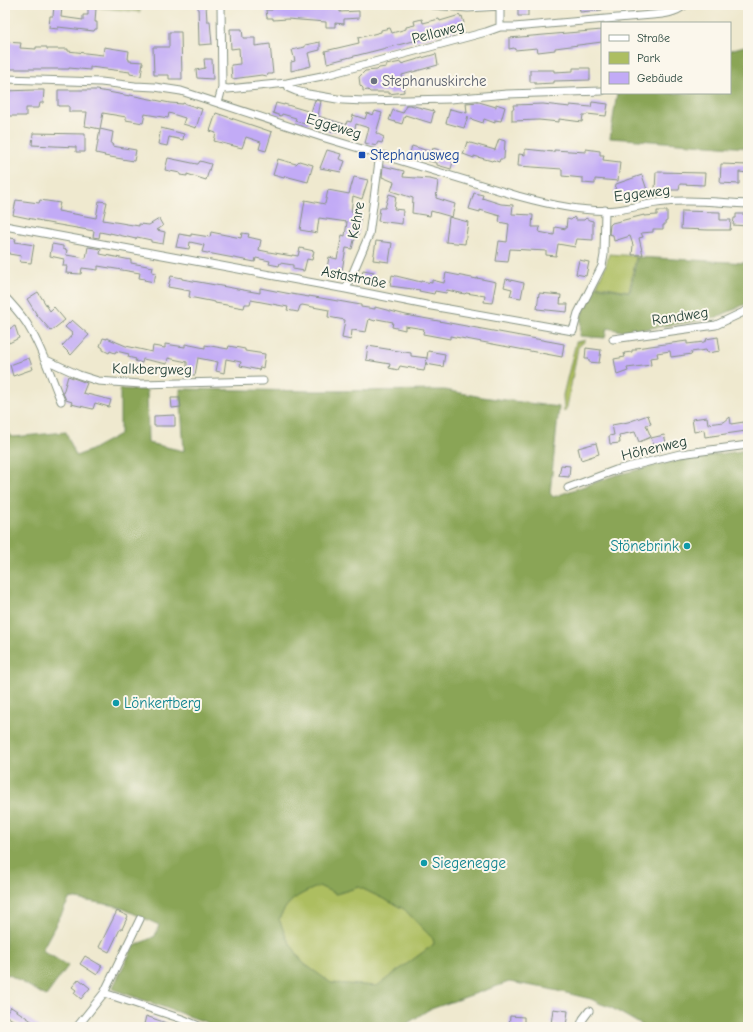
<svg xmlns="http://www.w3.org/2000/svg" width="753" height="1032" font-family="'Comic Neue',sans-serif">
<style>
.green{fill:#adbe61;stroke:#667e4a}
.forest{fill:#8aa557;stroke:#547146;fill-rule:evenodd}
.building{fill:#c2abf6}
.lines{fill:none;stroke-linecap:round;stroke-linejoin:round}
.street-casing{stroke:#879382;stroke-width:9}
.street{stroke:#fff;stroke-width:7}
.worship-dot{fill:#6b7280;stroke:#fbf7ec;stroke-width:1.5}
.transit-dot{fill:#1a4fb4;stroke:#fbf7ec;stroke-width:1.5}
.culture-dot{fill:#0f9aa8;stroke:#fbf7ec;stroke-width:1.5}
.labels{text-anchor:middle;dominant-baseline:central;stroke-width:4;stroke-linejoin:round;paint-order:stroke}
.street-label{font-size:15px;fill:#1f3d34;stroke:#fbf7ec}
.worship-label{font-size:15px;fill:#5b616d;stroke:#fbf7ec;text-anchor:start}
.transit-label{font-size:15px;fill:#164399;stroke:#fbf7ec;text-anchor:start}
.culture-label{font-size:15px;fill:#0d838f;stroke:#fbf7ec;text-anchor:start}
</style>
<rect width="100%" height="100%" fill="#fbf7ec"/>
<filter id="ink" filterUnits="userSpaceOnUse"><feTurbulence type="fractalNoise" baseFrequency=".025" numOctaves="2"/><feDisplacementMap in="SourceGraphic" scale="8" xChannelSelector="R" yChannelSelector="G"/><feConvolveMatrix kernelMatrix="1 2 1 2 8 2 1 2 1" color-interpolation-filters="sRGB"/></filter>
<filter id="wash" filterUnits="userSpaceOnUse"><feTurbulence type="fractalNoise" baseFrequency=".012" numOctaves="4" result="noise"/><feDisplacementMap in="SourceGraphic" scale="16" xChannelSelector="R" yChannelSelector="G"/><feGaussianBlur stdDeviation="0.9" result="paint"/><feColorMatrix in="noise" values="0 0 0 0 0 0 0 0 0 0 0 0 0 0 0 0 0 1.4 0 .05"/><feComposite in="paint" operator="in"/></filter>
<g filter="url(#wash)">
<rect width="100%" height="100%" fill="#efe9cf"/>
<path class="green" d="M77,5H140V12Z
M609,254L636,256L629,291L597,285L606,265Z
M586,340L578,347L567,407L564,412L563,395L576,342Z
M319,886L336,894L359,887L404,909L433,939L434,944L377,986L331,983L303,963L286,937L279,919C289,898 299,895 319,886Z"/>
<path class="forest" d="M748,45V148L610,138L617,93H730V50Z
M637,257L748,263V303L715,318L626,332L607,328L605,338L580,336L581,317L584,307L595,286L630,292Z
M120,389L147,390L148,443L184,451L180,389L317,391L445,390L482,397L559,407L550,493L553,497L616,475L682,459L748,450V1027H645L610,1007L601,1004L591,999L545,988L509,982L428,1010L405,1025L404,1027H212L208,1023L115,990L113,987L133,947L155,936L159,925L117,906L70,898L42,950L68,966L46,996L8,974L5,977V431L13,437L66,432L76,456L89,451L120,434ZM319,886L336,894L359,887L404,909L433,939L434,944L377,986L331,983L303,963L286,937L279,919C289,898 299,895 319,886Z"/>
<g id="blocks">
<path class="building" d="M198,5H206L207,21H210L212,44L199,45Z
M518,5H528V16H518Z
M579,5H602V10L580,12Z
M54,6L62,7L61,17L83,20V15H88V7L96,8L95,22H97V29H95L94,31L58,27V29L49,28L50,16H53Z
M284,6L340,9V12L359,11V18L344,19V24L335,23V27H326V22L287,19L273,20V18H267L266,10H272V7Z
M460,15V17L462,16L464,23L462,24L463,27L453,31L327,63L325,51L359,43L358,38L381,32V30L390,28L392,33L406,29V27L415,25L414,21L422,19L423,23L439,19L440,21Z
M230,29H242L243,38H255V46L270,44L273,74H268L267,76L262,75L232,79L231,65L240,64L239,48L231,49Z
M602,30V42L555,48V50L538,52L537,48L515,50L514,48L509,49V38Z
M169,32H181L182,79H169V75H154L153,47H169Z
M5,42L21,43L20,48L36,49V47H47V49H68V51L103,55L104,47L129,51L128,59H129V61L143,62L141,76L130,74V72L90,67V70L69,68V69H5Z
M320,42V50L308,53L311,66L291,71V62L295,61L292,50L305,47V45Z
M436,54L438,65L402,75L404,92L389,94V92H370L368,90L363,91V88L360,85L359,77L365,71L377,70L379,68L386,67V65L401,62V64Z
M204,59H212L213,79L197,78L196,70L205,68Z
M573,68H590V80L554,81V83L535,84V82H530V70H554V72L573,71Z
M34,90H44L43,103H40L39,108H26V116H5V91Z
M58,90H97L130,96V95L170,103L183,104V103L202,109L196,128L183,124L185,118L169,113L168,118L145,114L143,123L126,120V117L103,113L100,129L85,126L87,112H69V106H58Z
M315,100L321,101L318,116L344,124L341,133L332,130L331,132L321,129L323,124L309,122L308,125L295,121L296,118L282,114L281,116L273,113L276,103L284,105V104L311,112Z
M479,102L496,107V104L505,107L501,121L495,120V123L484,119L483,123L468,118V116L464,128L446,123L450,109L467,113L466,103Z
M592,102L608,104L606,116L587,114V115H583L582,122L559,119V122L539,120L512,121V109H514L513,105L543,104L570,107V105L591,107Z
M406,105H410L434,111L431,123L405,115L402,124L389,120L393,110L403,113Z
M375,111L382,113L376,133L384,137L382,143L378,142L376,146L365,143L369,128L356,124L354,132L345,129L347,121L351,122L353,115L365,119L367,113L373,115Z
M216,113L272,132L266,151L259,149L261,142L246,137L242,148L214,141L216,133L210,131Z
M161,128L184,134L183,140L169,137L167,146L158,144Z
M100,129L113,132L111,144H113L112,146L136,150L134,161L104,156L105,155L96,153Z
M33,133L85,134V152H76V147L32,145Z
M499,139L505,141L504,159H500L499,162L493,160L492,161L474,156V158L463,154L467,142L495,150Z
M412,146L432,152L433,148L440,150L439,154L454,158L451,169L437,165V163L409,156Z
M525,149L554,152V150L586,152V149L600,151V155H604L603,160L620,162L618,181L595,179V184L583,183V178L562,176V169L518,166L519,154L525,155Z
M327,150L341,154L339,159L345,161L341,172L320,168Z
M168,158L197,164H198L200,161L211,164L206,180L187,174V176L180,175V173L165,170Z
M278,159L296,164L299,161L313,165L308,182L285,176L284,178L273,175Z
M721,164L748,165V173L739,172V184L720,183Z
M383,166L404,171L403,177L430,179L438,181L436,198L455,204L452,217L431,211L430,216L412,213L413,198L391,191L394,182L382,177Z
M656,172L705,173L704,185L680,184L679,190H655Z
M642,175L648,193L636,197L635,193L614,195L616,184Z
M354,177L368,180L362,199L353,196L351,212L361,213L358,235H356L355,240H354L352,249L346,248L341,276L326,274L329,257L337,259L342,235L345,236L347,222L319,218L317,233L300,230L305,200L325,204L328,190L349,194Z
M474,193L483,195L482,198L501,204L513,205L512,214L533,215L532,227H540L539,232L554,235L555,227L566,229L567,219L571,220L574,217L576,220H584L586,218L589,220L593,221V240L577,239L575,247L558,244L556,256L546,255V251L510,249L508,262L496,261L499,241L507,242L509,224L499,222L500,216L480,210V212L469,209Z
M389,194L396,196L394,209L403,210L402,224L378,221L380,208H385Z
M16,200L39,203L40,200L60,203L58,211L96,218L99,201L107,202L103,220L139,226V224L149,225L159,219L163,226L157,230L165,232L163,244L151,242V240L137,237L136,239L110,233V234L100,232L99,238L93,237L94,231L42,222V221L13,215Z
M657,211H667V221L665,222V225H663V229H653V232L641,233L643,237L639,238L643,255H632L633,245L630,236L614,241L613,235L609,234L610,225L612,223L644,215V216L657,215Z
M682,211L720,212V220H731L730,230H708L681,229Z
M736,214H747V226L733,225L734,218H736Z
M449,217L468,222L465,244L446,242Z
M211,232L241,238L242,233L249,234L248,237L261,240L259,250L269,252L292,256V255L298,256L300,248L314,251L312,260L307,259L304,271L293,269V265L280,263L279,266L269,264L270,261L256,258L255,262L202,252L204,245L190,242L189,249L176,247L179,234L191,236V234L210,237Z
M5,237L16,239L15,242L34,245L31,263L20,262L21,256L9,254L10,252L5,251Z
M376,241L392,243L389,262L373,260Z
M52,244L63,246V249L67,250L66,255L86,258L88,247L101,249L100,254L131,260V263L153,267L152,272L156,273L154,282L144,280L145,279L139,278L140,273L98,266V270L82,268L81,274L66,273L67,266H63L64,259L50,256Z
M579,260L589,262L586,276L576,274Z
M363,270L374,272L372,282L361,280Z
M446,273L477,279V278L496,282L492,303L484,302L485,296L466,293L465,294L447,290L446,293L435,291L434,294L419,291L420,290L390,286L392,275L421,282V281L432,283V280L444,283Z
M171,276L182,278V279L260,293V288L291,294L309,297V296L361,305V307L375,309V307L406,315L564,344L562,357L450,336V339L423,334L424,329L405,326V330L392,327L393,322L377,319L375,321L369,319L366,332L352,330L351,340L342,338L345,320L328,317L329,310L302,305L300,306L298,312L287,310L288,307L251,300L250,304H245L244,308L215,303V302L189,297L190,291L168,287Z
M506,279L524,283L521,298L510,296L512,289L504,287Z
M38,292L50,311L54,307L65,320L51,331L37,315L27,299Z
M539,293L561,295L560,304H568L567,312L537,309Z
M72,320L89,335L71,355L62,346L73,334L65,327Z
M15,326L19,338L9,343L5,334V331Z
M718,337L720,351L707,353L706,350L691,352L692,354L671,357L670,351L657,353L658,357L650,358L651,365L627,368L628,371L617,375L614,359L625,357L624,353L632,352V350H636V348L687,341V344L704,342L707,340L706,339Z
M103,338L107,339V338L126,346L152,352L153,346L165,348V344L185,347V344L205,348V345L228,349L229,346L245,349V351L265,354L263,368L260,367L259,370L240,366L241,362L226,359L224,373L216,371L218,362L198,358L195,375H187V362L168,358L167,364L143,359L142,363L135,361L136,359L128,357L129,354L116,351L115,353L110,351L109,353L103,350V348L100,346Z
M368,346L411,353V356L427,358L424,371L417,370V369L400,366L398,370L389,368L390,364L366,360Z
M586,348L601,350L599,363L589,362V359H585Z
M428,351L445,354L443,367L426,364Z
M29,358L33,369L13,376L10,365Z
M68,376L87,383L83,393L111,400L109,407L95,403L93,409L71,404L72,402L66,400L63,393Z
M171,398H180L181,407L172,408Z
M175,415V426H154V416Z
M648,415L651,424L646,425L651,437L639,442L635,432L619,435L620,443L610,444L609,436L614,435L612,425L628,422Z
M707,417L708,424L724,422L730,417L731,424L744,422L746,431L705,437L704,430L694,432L692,419Z
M664,435L666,442L663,444L665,450L657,452L651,438Z
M596,443L599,454L581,460L578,448Z
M561,465L570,466L569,477L559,476Z
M117,911L128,916L122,929H120L109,952L99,947Z
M85,956L102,966L97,975L80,964Z
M79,979L90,988L81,999L74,993L76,990L72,987Z
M11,1007L23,1015L40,1027H24L5,1015Z
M553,1009L568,1011L566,1026L551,1024Z
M146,1016L175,1026V1027H154L144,1024Z
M510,1016L524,1017V1027H509Z"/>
</g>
</g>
<g filter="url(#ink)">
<use href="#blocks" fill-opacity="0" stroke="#879382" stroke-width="1"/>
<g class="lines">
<g class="street-casing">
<path id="street" d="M433,5L468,8L500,6
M500,5V27
M5,79L101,82L135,86L155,87L181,91L322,137L518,196C547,204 588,213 617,210C633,208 649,203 666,202C693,199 721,203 748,204
M287,83L289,88L296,91L308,94L343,100L364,101L450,99L507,94L602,91
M222,88L228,89L287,83L322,76L486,32L500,27H514L652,15C665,14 675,13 685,5
M218,103L222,88L221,5
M5,226L346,289L426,305L573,331L578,313L602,266L604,255L605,210
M346,289L369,235L380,154
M5,297C14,307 24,317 30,329C43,351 51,377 61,401
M613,339L716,325L748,310
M44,359L79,375L98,381L141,384L263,381
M568,488L616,470L680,454L748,445
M104,993L182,1019L201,1027
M77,1027L104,993L140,919
M580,1027L583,1019L589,1011"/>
</g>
<use href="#street" class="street"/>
</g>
</g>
<circle class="worship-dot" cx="374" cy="81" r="4"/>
<rect class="transit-dot" x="358" y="151" width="8" height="8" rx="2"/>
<g class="culture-dot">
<circle cx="687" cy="546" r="4"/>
<circle cx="116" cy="703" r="4"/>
<circle cx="424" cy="863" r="4"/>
</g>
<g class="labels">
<g class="street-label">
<text transform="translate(438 32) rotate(-15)">Pellaweg</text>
<text transform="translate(334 126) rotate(17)">Eggeweg</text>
<text transform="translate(642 193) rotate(-7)">Eggeweg</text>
<text transform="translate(356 220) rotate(-79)">Kehre</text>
<text transform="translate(354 277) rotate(11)">Astastraße</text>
<text transform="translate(680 316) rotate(-8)">Randweg</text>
<text transform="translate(152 369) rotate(1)">Kalkbergweg</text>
<text transform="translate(654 448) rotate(-13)">Höhenweg</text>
</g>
<g class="worship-label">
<text x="382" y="81">Stephanuskirche</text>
</g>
<g class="transit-label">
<text x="370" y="155">Stephanusweg</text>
</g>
<g class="culture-label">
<text x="679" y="546" text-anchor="end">Stönebrink</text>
<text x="124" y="703">Lönkertberg</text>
<text x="432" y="863">Siegenegge</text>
</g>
</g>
<rect width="753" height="1032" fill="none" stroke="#fbf7ec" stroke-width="20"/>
<rect x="601" y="22" width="130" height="72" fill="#fbf7ec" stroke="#a3ada2"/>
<rect x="609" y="35" width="20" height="6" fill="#ffffff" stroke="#a3ada2"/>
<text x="637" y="42" font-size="12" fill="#1f3d34">Straße</text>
<rect x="609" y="52" width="20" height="12" fill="#adbe61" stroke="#a3ada2"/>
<text x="637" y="62" font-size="12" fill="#1f3d34">Park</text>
<rect x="609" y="72" width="20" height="12" fill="#c2abf6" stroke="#a3ada2"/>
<text x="637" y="82" font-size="12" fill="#1f3d34">Gebäude</text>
</svg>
